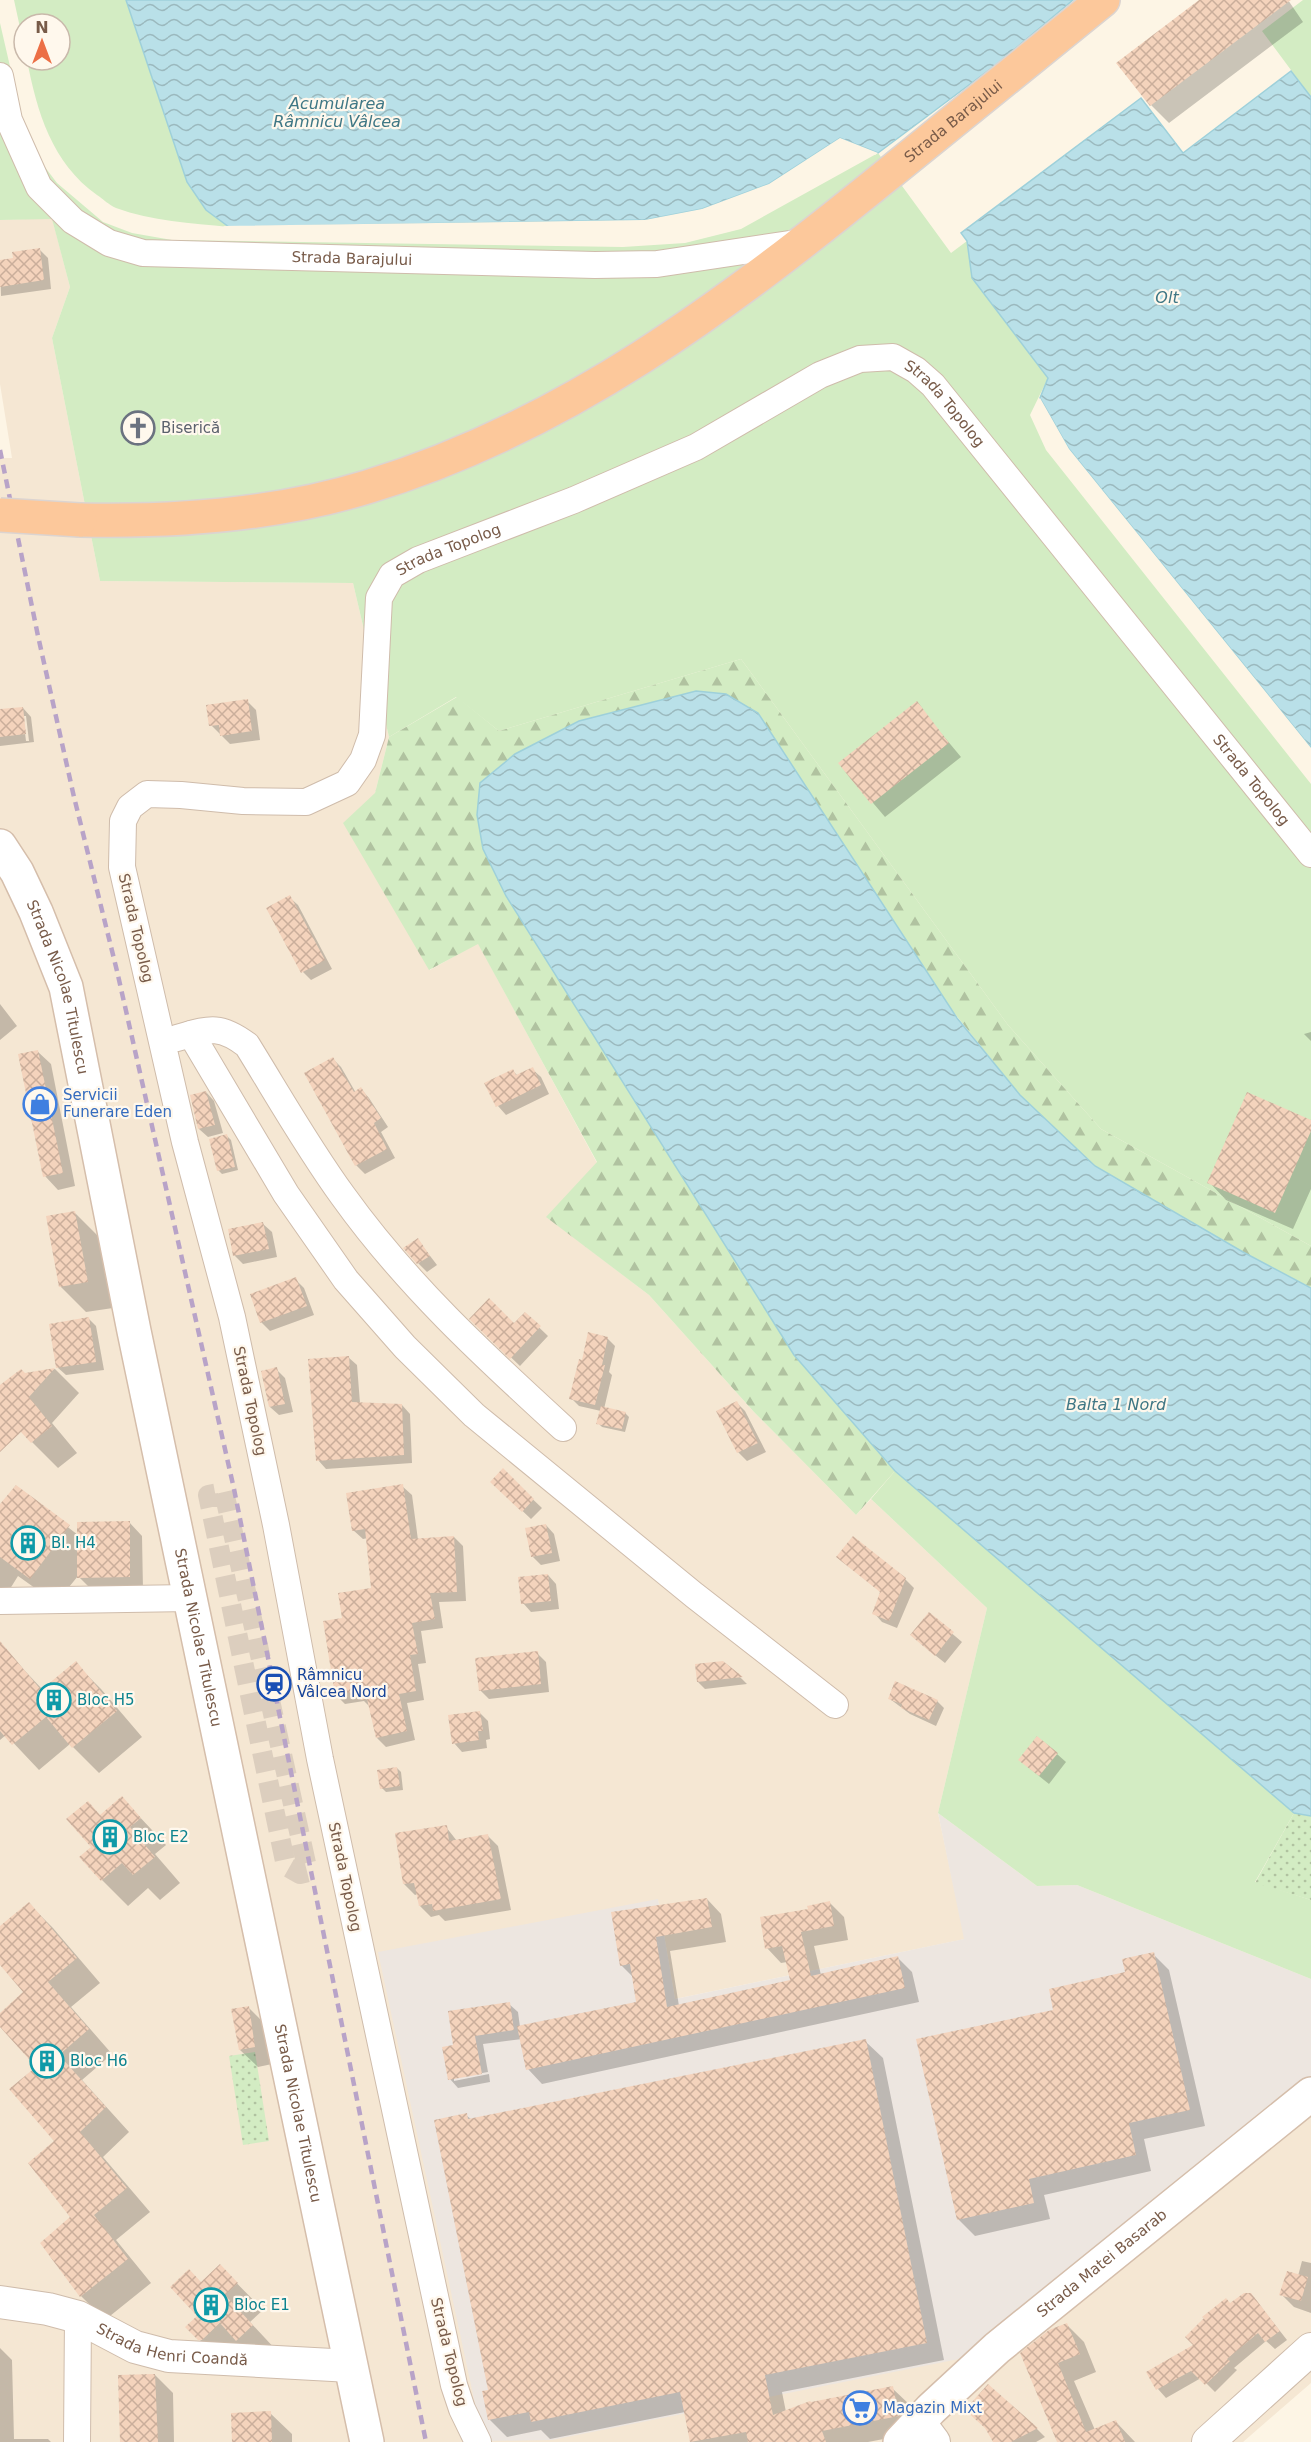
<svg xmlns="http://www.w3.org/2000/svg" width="1311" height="2442" font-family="'DejaVu Sans',sans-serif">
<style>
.residential{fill:#f5e7d3}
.industrial{fill:#ede6e0}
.grass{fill:#d3ecc3}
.forest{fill:url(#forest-firs)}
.park{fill:url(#park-dots)}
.water{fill:url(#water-waves);stroke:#9ed0da;stroke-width:1.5}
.pier{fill:#fdf5e5}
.shadow{fill:#0003;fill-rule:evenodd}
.building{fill:url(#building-cross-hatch)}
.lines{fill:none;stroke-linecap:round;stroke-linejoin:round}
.pedestrian-tunnel{stroke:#dccebe;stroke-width:20;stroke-dasharray:20 10;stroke-linecap:butt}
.minor-casing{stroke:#cfbcab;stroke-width:28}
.tertiary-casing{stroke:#cfbcab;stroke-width:34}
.secondary-casing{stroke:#d5beab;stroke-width:36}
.trunk-casing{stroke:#dcd4d0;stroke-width:36}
.minor{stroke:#fff;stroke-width:26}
.tertiary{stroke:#fff;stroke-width:32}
.secondary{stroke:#fff;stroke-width:33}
.trunk{stroke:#fcc89b;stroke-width:33}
.rail{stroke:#b8a3c8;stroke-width:4.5;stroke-dasharray:9 6;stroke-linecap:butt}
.trunk-bridge-casing{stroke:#dcd4d0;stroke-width:36;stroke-linecap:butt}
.trunk-bridge{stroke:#fcc89b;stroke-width:33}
.labels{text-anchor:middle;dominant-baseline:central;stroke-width:4.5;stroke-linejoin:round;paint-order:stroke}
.street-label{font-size:15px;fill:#785b49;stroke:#fff8ed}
.worship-label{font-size:15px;fill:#5b616d;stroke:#fff8ed;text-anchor:start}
.shop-label{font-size:15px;fill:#366cbe;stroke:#fff8ed;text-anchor:start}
.culture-label{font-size:15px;fill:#0d838f;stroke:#fff8ed;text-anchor:start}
.transit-label{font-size:15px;fill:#164399;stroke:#fff8ed;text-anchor:start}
.water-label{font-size:16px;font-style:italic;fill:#3f7785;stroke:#fff8ed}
</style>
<defs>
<pattern id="forest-firs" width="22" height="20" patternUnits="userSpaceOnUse" patternTransform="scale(1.5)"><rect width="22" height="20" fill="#d3ecc3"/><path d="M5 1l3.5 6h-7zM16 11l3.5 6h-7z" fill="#b0c2a0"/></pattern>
<pattern id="park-dots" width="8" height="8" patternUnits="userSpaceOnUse" patternTransform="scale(1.5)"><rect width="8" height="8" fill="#d3ecc3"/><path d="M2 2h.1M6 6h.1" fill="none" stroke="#b0c2a0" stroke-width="1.8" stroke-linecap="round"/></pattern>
<pattern id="water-waves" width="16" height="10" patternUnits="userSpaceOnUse" patternTransform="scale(1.5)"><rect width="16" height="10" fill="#b9e0e8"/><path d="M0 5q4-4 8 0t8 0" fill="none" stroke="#9bb9be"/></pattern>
<pattern id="building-cross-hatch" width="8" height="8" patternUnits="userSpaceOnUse" patternTransform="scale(1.5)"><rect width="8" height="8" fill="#f4d3bc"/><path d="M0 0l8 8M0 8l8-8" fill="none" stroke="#caae9b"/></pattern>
</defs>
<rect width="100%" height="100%" fill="#fdf5e5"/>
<path class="residential" d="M52,218L70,287L52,338L100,581L353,583L389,737L375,793L430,970L478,943L597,1163L547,1217L649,1295L754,1412L856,1515L871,1499L987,1608L938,1813L965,1939L675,1999L658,1900L483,2441L1311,2085V2383L1243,2442H0V458H12L0,384V220Z"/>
<path class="industrial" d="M938,1813L1037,1886L1077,1885L1311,1979V2085L974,2356L552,2440L483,2441L378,1952L658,1899L675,1999L964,1939Z"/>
<path class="grass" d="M14,0H126L187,182L206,210L229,227C191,223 152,221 116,208C109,205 103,199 97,195C52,163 37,112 27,60H60V24H24V46Z
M1303,0H1311V97L1262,31Z
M0,23L23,123L35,154L57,183L103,222L132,233L172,240L623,247L685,243L741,229L878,153L951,253L967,241L972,278L1048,378L1030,415L1046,450L1311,784V1246L1101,1129L1008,1025L741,659L499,731L456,697L389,737L353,583L100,581L52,338L70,287L52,219L0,220Z
M895,1471L1294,1813L1255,1882L1311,1900V1979L1077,1885L1037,1886L938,1813L987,1608L871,1499Z"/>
<path class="forest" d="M741,659L1008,1025L1101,1129L1311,1246V1288L1243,1252L1095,1166L1020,1095L696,691L579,721L515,754L506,896L794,1355L895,1471L856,1515L754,1412L649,1295L546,1217L597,1162L478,944L429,970L343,823L375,793L389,737L457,697L499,731Z"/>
<path class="park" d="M1294,1813L1311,1816V1900L1255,1883Z
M255,2052L269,2141L243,2145L229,2056Z"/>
<path class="water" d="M126,0H1073L997,64L878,153L840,138L769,184L702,209L645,220L229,227L206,210L187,182Z
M1291,71L1311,97V748L1069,449L1040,398L1048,378L972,278L967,241L961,233L1141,98L1183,153Z
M696,691L726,694L758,713L957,1018L1020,1095L1095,1166L1243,1252L1311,1288V1816L1294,1813L895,1471L794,1355L506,896L483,849L477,815L480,783L515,754L579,721Z"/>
<path class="pier" d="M840,138L878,153L875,155L841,141L771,187L703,212L645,223L229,230L223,226L645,220L702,209L769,184Z
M1040,398L1069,449L1311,748V751L1067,451L1038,401Z"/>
<path class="shadow" d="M1201,0H1288L1303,22L1169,123L1151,105Z
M39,249L48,258L51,289L1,296L0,262L14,260Z
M247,701L256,710L260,740L230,744L211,725Z
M916,703L961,757L885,817L840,764Z
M23,708L31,717L34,742L0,746V711ZM23,716H26L29,741H26Z
M289,897L298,905L332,969L311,980L303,972Z
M0,1004L17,1026L0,1040Z
M1311,1032V1041L1304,1034Z
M37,1051L51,1064L75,1186L58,1190L45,1176Z
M333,1059L341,1067L356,1093L361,1089L369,1098L388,1127L381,1132L395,1158L365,1174L356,1165Z
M532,1069L541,1077L549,1094L506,1115L498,1106L486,1084L513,1071L518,1076Z
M206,1092L214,1101L223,1133L208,1137L199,1129Z
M1311,1122V1189L1293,1229L1226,1200L1209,1182Z
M227,1136L231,1140L238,1170L222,1174L218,1170Z
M74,1212L100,1238L113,1308L86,1312L60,1286Z
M263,1224L272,1232L277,1257L243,1264L235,1256Z
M418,1240L437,1265L427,1272L418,1263Z
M295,1279L304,1288L314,1315L270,1331L262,1323L251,1295Z
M525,1314L548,1336L520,1366L471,1319L514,1325Z
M88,1318L96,1326L104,1370L66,1375L57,1367Z
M607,1338L615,1346L609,1372L612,1375L604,1409L625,1413L629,1417L625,1432L602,1427L598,1423L601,1411L579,1406L571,1398L583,1362Z
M348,1357L357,1365L360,1403L402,1405L410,1414L412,1463L326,1469L318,1460Z
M55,1369L79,1393L52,1423L77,1453L58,1468L19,1429L0,1425V1386L24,1375Z
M276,1369L285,1378L293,1412L279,1415L270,1407Z
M737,1403L745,1411L766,1452L747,1461L738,1452Z
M503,1471L542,1508L531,1519L492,1482Z
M402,1486L412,1495L418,1540L454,1537L463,1546L466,1601L439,1602L443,1628L421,1631L426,1663L418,1664L424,1700L407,1703L415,1740L386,1747L377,1738L371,1708L364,1701L345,1704L336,1695L344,1620L373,1589L368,1538L363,1539L353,1530Z
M16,1487L78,1535L129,1522L142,1536L143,1590H92L78,1576L56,1603L18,1576L0,1605V1506Z
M546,1525L554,1534L560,1561L541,1565L532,1556Z
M548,1575L556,1584L559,1609L531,1612L523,1603Z
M905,1579L914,1588L897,1628L882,1622L874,1613Z
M929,1614L962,1642L945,1663L921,1644Z
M537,1653L546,1662L549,1692L489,1699L480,1690Z
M9,1654L43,1690L75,1663L101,1689L142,1737L99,1773L70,1744L39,1770L6,1735L0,1740V1661Z
M723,1662L742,1679L747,1684L705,1689L698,1682Z
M890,1699L937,1701L944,1708L936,1726L910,1714Z
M479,1712L488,1721L490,1739L486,1740L487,1748L462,1752L454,1743Z
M1057,1754L1066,1762L1049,1784L1029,1768Z
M397,1768L401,1772L403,1790L386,1792L382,1788Z
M122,1798L166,1845L155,1854L180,1883L160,1900L148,1888L128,1906L102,1880L93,1847L101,1816Z
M446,1827L457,1841L487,1835L498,1846L511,1910L445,1921L439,1915L431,1917L420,1906L418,1894L415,1895L404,1884Z
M707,1899L721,1914L726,1942L670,1951L679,2006L792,1981L787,1962L781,1963L767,1948L809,1911L830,1903L844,1917L848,1940L814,1946L821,1975L898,1958L912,1972L919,2002L542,2084L528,2069L522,2039L483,2044L488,2072L454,2078V2081L489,2074L490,2082L458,2088L450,2079L455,2046L509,2004L518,2012L520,2027L638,2003L634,1978L621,1965L613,1913Z
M29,1904L53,1928L100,1983L71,2007L112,2054L82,2080L129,2132L103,2157L150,2212L116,2240L151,2283L105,2320L81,2296L72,2218L38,2068L0,2025V2016L25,1992L0,1963V1927Z
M1153,1954L1169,1970L1205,2126L1144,2139L1151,2171L1044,2195L1050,2219L975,2236L959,2220L918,2040L1055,2011L1127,1974Z
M248,2007L266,2025L272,2064L258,2067L240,2050Z
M865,2041L883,2058L944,2360L782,2392L786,2412L892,2388L910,2405L915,2433L868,2442H691L685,2412L550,2439L541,2430L507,2437L489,2419V2391L466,2115L472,2120Z
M1302,2261L1311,2263V2313L1294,2307L1281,2294L1298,2276Z
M220,2266L263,2310L250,2322L278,2352L225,2365L187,2327L199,2316L202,2284Z
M1258,2303L1287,2340L1275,2349L1266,2341L1234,2368L1237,2370L1215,2392L1201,2378L1166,2398L1158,2389L1148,2372L1195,2345L1231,2305Z
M1067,2325L1084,2342L1096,2372L1074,2381L1095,2430L1116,2422L1135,2442H1059L1022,2354Z
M0,2348L12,2360L14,2439H48L51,2442H0Z
M155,2375L173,2393L174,2442H121Z
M988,2386L1037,2429L1045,2437L1036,2442H994L988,2429Z
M270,2413L292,2434V2442H233Z"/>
<path class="building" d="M1199,0H1291L1150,106L1116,63Z
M40,248L44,280L0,287V260L13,258L12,252Z
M248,699L252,731L220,736L219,725L209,726L206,705Z
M917,701L949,743L871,804L838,763Z
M23,707L26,734L0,737V709Z
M290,895L325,960L301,973L266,908Z
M38,1050L63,1173L43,1177L18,1054Z
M333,1057L354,1092L361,1087L381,1118L374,1123L387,1149L355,1166L304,1073Z
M533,1067L541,1085L496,1107L484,1083L513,1069L516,1075Z
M206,1091L215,1125L198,1129L190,1095Z
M1247,1092L1311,1120V1131L1275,1213L1207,1183Z
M227,1134L235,1167L217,1171L209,1139Z
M75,1211L88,1282L59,1287L46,1216Z
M263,1222L269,1249L233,1256L228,1229Z
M418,1238L430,1256L417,1264L403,1248Z
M296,1277L307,1306L260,1323L250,1294Z
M489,1298L514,1323L525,1312L541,1326L510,1359L469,1319Z
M89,1317L96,1362L56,1368L49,1324Z
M588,1332L608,1337L602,1365H605L595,1405L569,1399L579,1359L582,1360Z
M349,1356L352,1402L402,1404L404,1455L316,1461L308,1359Z
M277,1367L285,1404L269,1407L261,1371Z
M55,1368L29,1397L52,1426L31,1443L21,1432L0,1452V1385L21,1369L25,1373Z
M737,1401L758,1443L737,1453L716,1411Z
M601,1406L626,1412L622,1429L596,1424Z
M503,1468L534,1499L522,1512L490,1482Z
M403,1484L411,1539L454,1536L457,1592L430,1593L435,1619L412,1623L418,1654L410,1655L416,1691L399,1694L407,1731L376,1738L367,1699L361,1700L359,1691L335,1695L323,1621L342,1618L338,1593L371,1588L365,1529L352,1531L346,1493Z
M16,1485L70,1525L30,1579L0,1557V1504Z
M130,1521V1577L77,1578V1522Z
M546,1524L552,1553L531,1557L525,1528Z
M853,1536L906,1578L889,1621L872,1614L880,1592L836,1557Z
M548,1574L551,1601L521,1604L518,1577Z
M929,1612L954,1632L935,1656L910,1635Z
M0,1641L41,1690L76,1661L117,1711L72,1748L46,1717L12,1745L0,1731Z
M538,1651L541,1684L479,1691L475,1658Z
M723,1661L743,1677L697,1682L695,1664Z
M895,1681L938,1700L929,1720L901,1708L902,1704L888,1699Z
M480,1711L483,1731H478L479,1740L452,1744L448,1715Z
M1037,1736L1058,1753L1039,1776L1018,1760Z
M397,1767L400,1786L380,1789L377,1770Z
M122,1796L141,1818L130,1827L155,1857L133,1875L122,1863L101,1881L79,1857L91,1847L66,1819L88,1801L100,1815Z
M447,1825L449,1841L488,1834L501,1899L433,1911L432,1904L419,1906L414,1883L403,1884L395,1833Z
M707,1898L712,1927L656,1937L667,2007L790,1980L782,1946L765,1949L760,1917L808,1909L807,1906L830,1901L834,1926L801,1932L811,1976L898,1956L905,1988L526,2070L517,2026L636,2002L630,1964L620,1966L611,1912Z
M29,1902L77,1958L48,1982L89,2029L59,2055L106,2107L80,2132L127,2188L94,2215L128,2259L80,2297L40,2243L70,2217L28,2163L54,2141L9,2089L36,2067L0,2027V2013L23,1992L0,1965V1926Z
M1154,1952L1190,2110L1129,2123L1136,2155L1029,2179L1034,2203L957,2220L916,2039L1053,2010L1049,1989L1125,1972L1122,1959Z
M510,2002L514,2030L475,2036L482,2074L448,2080L442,2047L453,2045L448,2011Z
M249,2006L255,2047L239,2050L231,2009Z
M866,2039L927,2343L765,2375L773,2415L810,2401L811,2402L893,2386L899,2416L822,2431L826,2442H748L746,2432L690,2442L680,2392L531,2422L529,2412L488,2420L482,2391L488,2390L434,2120L467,2113L468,2119Z
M220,2264L238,2283L225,2295L253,2325L236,2341L220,2323L202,2340H198L185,2327L197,2316L170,2287L189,2269L201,2282Z
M1287,2271L1308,2277L1301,2301L1279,2295Z
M1244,2293H1251L1280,2331L1265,2342L1258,2333L1227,2359L1230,2361L1205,2385L1191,2371L1156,2390L1146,2372L1193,2345L1185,2337L1204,2318L1202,2317L1226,2298L1230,2303Z
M1067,2323L1080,2354L1058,2363L1086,2432L1116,2420L1125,2442H1057L1020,2353L1049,2330Z
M155,2374L158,2442H120L118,2375Z
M988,2384L1038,2428L1011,2442H993L985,2428L965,2410Z
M271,2411L272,2442H232L231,2413Z"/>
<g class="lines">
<path class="pedestrian-tunnel" d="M224,1492L308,1872L300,1874L286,1866L208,1495Z"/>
<g class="minor-casing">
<g id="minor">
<path id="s1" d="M0,76L9,120L39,187L73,221L109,243L143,253L595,265L657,264L803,242"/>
<path d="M191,1034L286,1194L346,1280L405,1347L474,1415L694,1595L835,1705"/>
<path d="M177,1038C209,1029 219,1024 247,1045C278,1095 308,1148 343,1196C406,1284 483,1355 563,1428"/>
<path d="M0,1601L190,1598"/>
<path d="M77,2442L78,2317"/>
<path id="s2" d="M478,2442L462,2409L454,2385L320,1759L276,1525L232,1317L185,1142L122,867L123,821L130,807L147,794L181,795L243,801L306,802L347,783L363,760L372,735L379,598L392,575L418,560L574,500L696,447L820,375L860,359L893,357L916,370L933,385L1311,854"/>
</g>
</g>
<g class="tertiary-casing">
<g id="tertiary">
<path id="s3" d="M0,2302L48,2309L78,2317L135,2347L169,2356L351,2366"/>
<path d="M911,2430L928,2434L934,2442"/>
<path d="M1208,2442L1311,2349"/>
</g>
</g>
<g class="secondary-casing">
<g id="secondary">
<path id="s4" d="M0,846L17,872L36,912L66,987L134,1331L367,2442"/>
<path id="s5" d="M900,2442L931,2409L997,2348L1311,2094"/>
</g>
</g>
<g class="trunk-casing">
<g id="trunk">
<path id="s6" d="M80,520C176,522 276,515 367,487C566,427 728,304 887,175C959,117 1031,58 1103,0"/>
</g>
</g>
<use href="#minor" class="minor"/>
<use href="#tertiary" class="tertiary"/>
<use href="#secondary" class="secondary"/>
<use href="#trunk" class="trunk"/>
<path class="rail" d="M0,450L38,636L74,797L117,971L234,1489L426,2442"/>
<g class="trunk-bridge-casing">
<path id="trunk-bridge" d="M0,515L80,520"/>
</g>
<use href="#trunk-bridge" class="trunk-bridge"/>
</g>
<defs>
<g id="church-ring" transform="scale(1.725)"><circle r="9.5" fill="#fff8ed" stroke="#6b7280" stroke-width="1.5"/><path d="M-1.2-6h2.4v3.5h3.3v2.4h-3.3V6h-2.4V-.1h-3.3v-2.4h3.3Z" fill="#6b7280"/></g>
<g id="shop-ring" transform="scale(1.725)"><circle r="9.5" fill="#fff8ed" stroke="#3f7fe0" stroke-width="1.5"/><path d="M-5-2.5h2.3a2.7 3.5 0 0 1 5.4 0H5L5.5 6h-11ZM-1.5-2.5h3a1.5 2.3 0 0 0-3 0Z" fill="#3f7fe0"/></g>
<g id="building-ring" transform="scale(1.725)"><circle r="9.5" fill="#fff8ed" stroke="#0f9aa8" stroke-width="1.5"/><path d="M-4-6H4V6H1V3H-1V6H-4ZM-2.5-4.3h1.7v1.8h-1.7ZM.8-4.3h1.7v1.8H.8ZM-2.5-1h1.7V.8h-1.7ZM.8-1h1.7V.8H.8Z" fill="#0f9aa8"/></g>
<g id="station-ring" transform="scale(1.725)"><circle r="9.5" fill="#fff8ed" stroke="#1a4fb4" stroke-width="1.5"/><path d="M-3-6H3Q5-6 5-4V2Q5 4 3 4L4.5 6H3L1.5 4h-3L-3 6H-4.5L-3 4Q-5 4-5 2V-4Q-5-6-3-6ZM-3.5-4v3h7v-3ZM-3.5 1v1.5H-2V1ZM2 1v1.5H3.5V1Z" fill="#1a4fb4"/></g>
<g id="supermarket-ring" transform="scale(1.725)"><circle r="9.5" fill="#fff8ed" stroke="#3f7fe0" stroke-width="1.5"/><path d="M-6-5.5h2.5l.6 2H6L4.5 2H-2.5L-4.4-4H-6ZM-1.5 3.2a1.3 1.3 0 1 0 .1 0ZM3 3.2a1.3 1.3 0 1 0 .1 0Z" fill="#3f7fe0"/></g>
</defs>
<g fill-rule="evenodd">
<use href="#church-ring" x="138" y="428"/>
<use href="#shop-ring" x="40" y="1104"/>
<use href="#building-ring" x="28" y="1543"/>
<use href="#station-ring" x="274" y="1684"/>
<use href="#building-ring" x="54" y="1700"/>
<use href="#building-ring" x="110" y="1837"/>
<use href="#building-ring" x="47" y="2061"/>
<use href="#building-ring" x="211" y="2305"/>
<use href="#supermarket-ring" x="860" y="2408"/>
</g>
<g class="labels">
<g class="street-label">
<text stroke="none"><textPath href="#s6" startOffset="986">Strada Barajului</textPath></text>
<text stroke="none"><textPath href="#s1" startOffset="453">Strada Barajului</textPath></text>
<text stroke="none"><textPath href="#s2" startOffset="2742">Strada Topolog</textPath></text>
<text stroke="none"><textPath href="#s2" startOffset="2184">Strada Topolog</textPath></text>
<text stroke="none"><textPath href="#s2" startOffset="3228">Strada Topolog</textPath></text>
<text transform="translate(136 928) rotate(77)">Strada Topolog</text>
<text stroke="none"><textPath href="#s4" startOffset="154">Strada Nicolae Titulescu</textPath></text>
<text transform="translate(250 1401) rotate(78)">Strada Topolog</text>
<text stroke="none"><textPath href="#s4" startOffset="820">Strada Nicolae Titulescu</textPath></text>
<text transform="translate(345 1877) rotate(78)">Strada Topolog</text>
<text stroke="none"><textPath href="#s4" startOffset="1306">Strada Nicolae Titulescu</textPath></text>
<text stroke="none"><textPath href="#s5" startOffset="270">Strada Matei Basarab</textPath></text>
<text stroke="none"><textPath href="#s3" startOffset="180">Strada Henri Coandă</textPath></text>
<text transform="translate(449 2352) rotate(76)">Strada Topolog</text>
</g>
<g class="worship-label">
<text x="161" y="428">Biserică</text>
</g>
<g class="shop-label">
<text x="63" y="1095">Servicii<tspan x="63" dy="17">Funerare Eden</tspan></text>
<text x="883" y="2408">Magazin Mixt</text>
</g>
<g class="culture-label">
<text x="51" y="1543">Bl. H4</text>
<text x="77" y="1700">Bloc H5</text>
<text x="133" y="1837">Bloc E2</text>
<text x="70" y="2061">Bloc H6</text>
<text x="234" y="2305">Bloc E1</text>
</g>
<g class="transit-label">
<text x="297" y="1675">Râmnicu<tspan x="297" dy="17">Vâlcea Nord</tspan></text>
</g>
<g class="water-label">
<text x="337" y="103">Acumularea<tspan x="337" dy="18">Râmnicu Vâlcea</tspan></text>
<text x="1167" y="297">Olt</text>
<text x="1116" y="1404">Balta 1 Nord</text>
</g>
</g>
<g transform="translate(42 42)"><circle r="28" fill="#fff8ed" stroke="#c9b9ab" stroke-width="1.5"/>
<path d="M0-4.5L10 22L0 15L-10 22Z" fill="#ec6f46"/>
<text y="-9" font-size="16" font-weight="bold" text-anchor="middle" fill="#785b49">N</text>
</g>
</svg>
